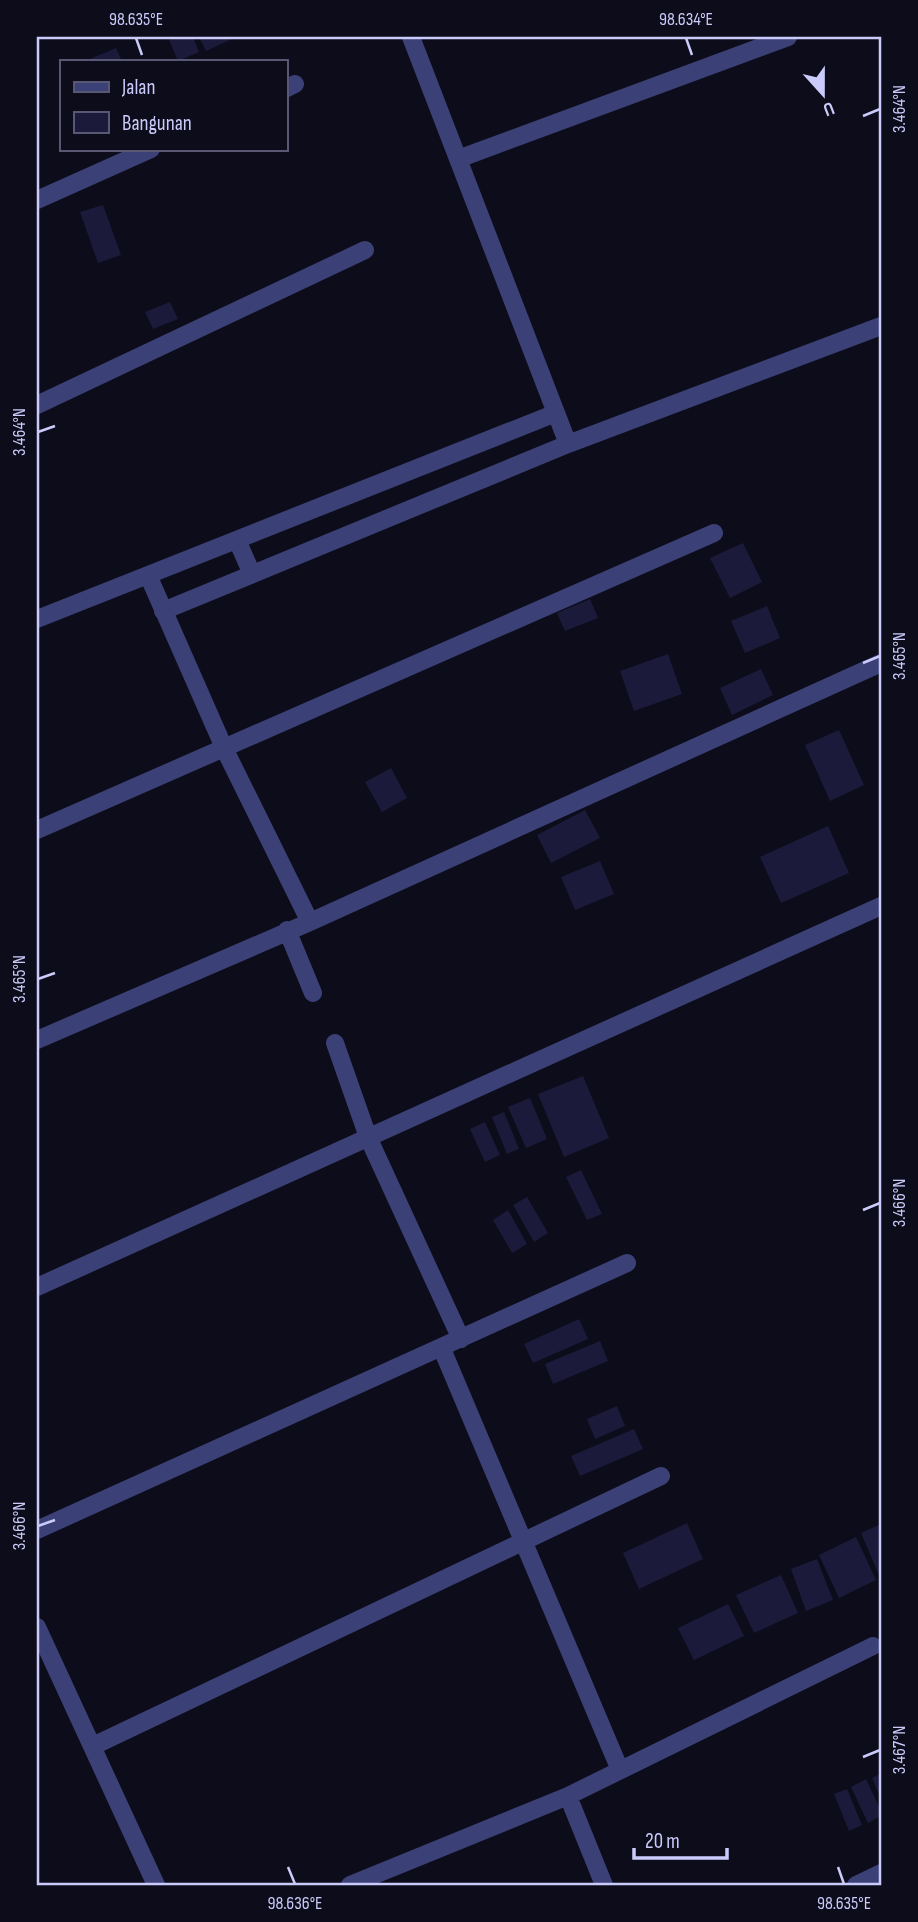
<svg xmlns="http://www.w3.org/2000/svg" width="918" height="1922" font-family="'Sofia Sans Condensed',sans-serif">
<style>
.building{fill:#1c1a3a}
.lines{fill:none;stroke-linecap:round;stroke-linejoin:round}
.minor{stroke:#3b4076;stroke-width:18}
.ticks{fill:none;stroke:#cacafb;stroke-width:2.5}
.neatline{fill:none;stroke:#cacafb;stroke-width:2.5}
.ticks-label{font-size:18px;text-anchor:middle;fill:#cacafb}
</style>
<rect width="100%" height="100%" fill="#0d0c1a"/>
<path class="building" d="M168,37H193L199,52L178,61Z
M199,37H231L232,39L206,51Z
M116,48L122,61H85Z
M103,205L121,255L98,263L80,212Z
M170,302L178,319L153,329L145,312Z
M743,543L762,582L730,598L710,558Z
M590,599L598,618L565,631L557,613Z
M767,606L780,638L745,653L731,621Z
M668,654L682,694L634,711L620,671Z
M761,669L773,695L732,715L720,688Z
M839,730L864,785L830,801L805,745Z
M391,768L407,798L382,812L365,782Z
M585,810L600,838L551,863L537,835Z
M828,826L849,873L781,903L760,857Z
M600,861L614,894L575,910L561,877Z
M583,1076L609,1138L564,1157L538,1094Z
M530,1098L547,1139L526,1148L508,1107Z
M504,1112L519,1149L507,1154L492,1117Z
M485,1122L500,1155L485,1162L470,1129Z
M581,1170L602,1214L587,1220L566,1177Z
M527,1197L548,1233L534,1242L513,1205Z
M508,1210L527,1244L512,1253L493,1220Z
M579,1319L588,1339L533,1363L524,1344Z
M600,1341L608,1361L553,1384L545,1364Z
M617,1406L625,1426L595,1439L587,1419Z
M634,1429L643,1449L580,1476L571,1456Z
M687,1523L703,1559L639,1589L623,1553Z
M881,1524V1580L861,1533Z
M856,1537L876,1580L839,1598L819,1555Z
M817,1559L833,1600L806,1611L791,1569Z
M781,1575L798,1613L754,1633L736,1595Z
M728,1604L744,1636L694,1660L678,1628Z
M881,1773V1799L872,1778Z
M866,1779L881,1811V1816L868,1823L851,1787Z
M847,1789L862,1825L849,1831L834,1794Z"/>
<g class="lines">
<path class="minor" d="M411,37L568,444
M285,89L295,84
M458,159L788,37
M37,200L151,149
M37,405L365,250
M237,540L252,574
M148,575L556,413
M163,611L568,444L881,326
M37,619L148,575L225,750L310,922
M37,830L714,533
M287,930L313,993
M37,1040L310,922L881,663
M335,1043L368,1137L461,1339
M37,1287L881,906
M442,1349L620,1770
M37,1530L627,1263
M37,1627L156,1885
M93,1746L661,1476
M568,1796L604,1885
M350,1885L568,1796L873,1646
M856,1885L881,1873"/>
</g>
<path class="ticks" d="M136,38L142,55M686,38L692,55M863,116L880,109M38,432L55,426M863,663L880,656M38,979L55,973M863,1210L880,1203M38,1526L55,1520M863,1757L880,1750M288,1867L295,1884M838,1867L844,1884"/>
<rect width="918" height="1922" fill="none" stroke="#0d0c1a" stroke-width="77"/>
<rect x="60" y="60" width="228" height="91" fill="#0d0c1a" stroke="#595874" stroke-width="2"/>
<rect x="74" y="82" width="35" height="10" fill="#3b4076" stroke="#595874" stroke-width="2"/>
<text x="122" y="94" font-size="21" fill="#cacafb">Jalan</text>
<rect x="74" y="112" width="35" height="21" fill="#1c1a3a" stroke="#595874" stroke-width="2"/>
<text x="122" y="130" font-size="21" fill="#cacafb">Bangunan</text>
<g transform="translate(823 94) rotate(159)" stroke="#0d0c1a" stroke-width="5" paint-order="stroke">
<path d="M0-5L12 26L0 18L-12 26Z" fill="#cacafb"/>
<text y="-10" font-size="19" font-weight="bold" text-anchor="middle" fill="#cacafb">U</text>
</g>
<path d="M634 1848v10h93v-10" fill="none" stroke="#cacafb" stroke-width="3.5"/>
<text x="645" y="1848" font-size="21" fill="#cacafb" stroke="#0d0c1a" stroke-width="5" paint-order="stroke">20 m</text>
<rect x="38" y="38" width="842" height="1846" class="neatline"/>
<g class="ticks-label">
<text x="136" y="25">98.635°E</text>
<text x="686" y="25">98.634°E</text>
<text transform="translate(899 109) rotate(-90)" y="6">3.464°N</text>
<text transform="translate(19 432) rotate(-90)" y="6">3.464°N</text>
<text transform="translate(899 656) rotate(-90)" y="6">3.465°N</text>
<text transform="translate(19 979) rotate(-90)" y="6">3.465°N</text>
<text transform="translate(899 1203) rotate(-90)" y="6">3.466°N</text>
<text transform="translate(19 1526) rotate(-90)" y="6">3.466°N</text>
<text transform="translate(899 1750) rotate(-90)" y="6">3.467°N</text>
<text x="295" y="1909">98.636°E</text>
<text x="844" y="1909">98.635°E</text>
</g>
</svg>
